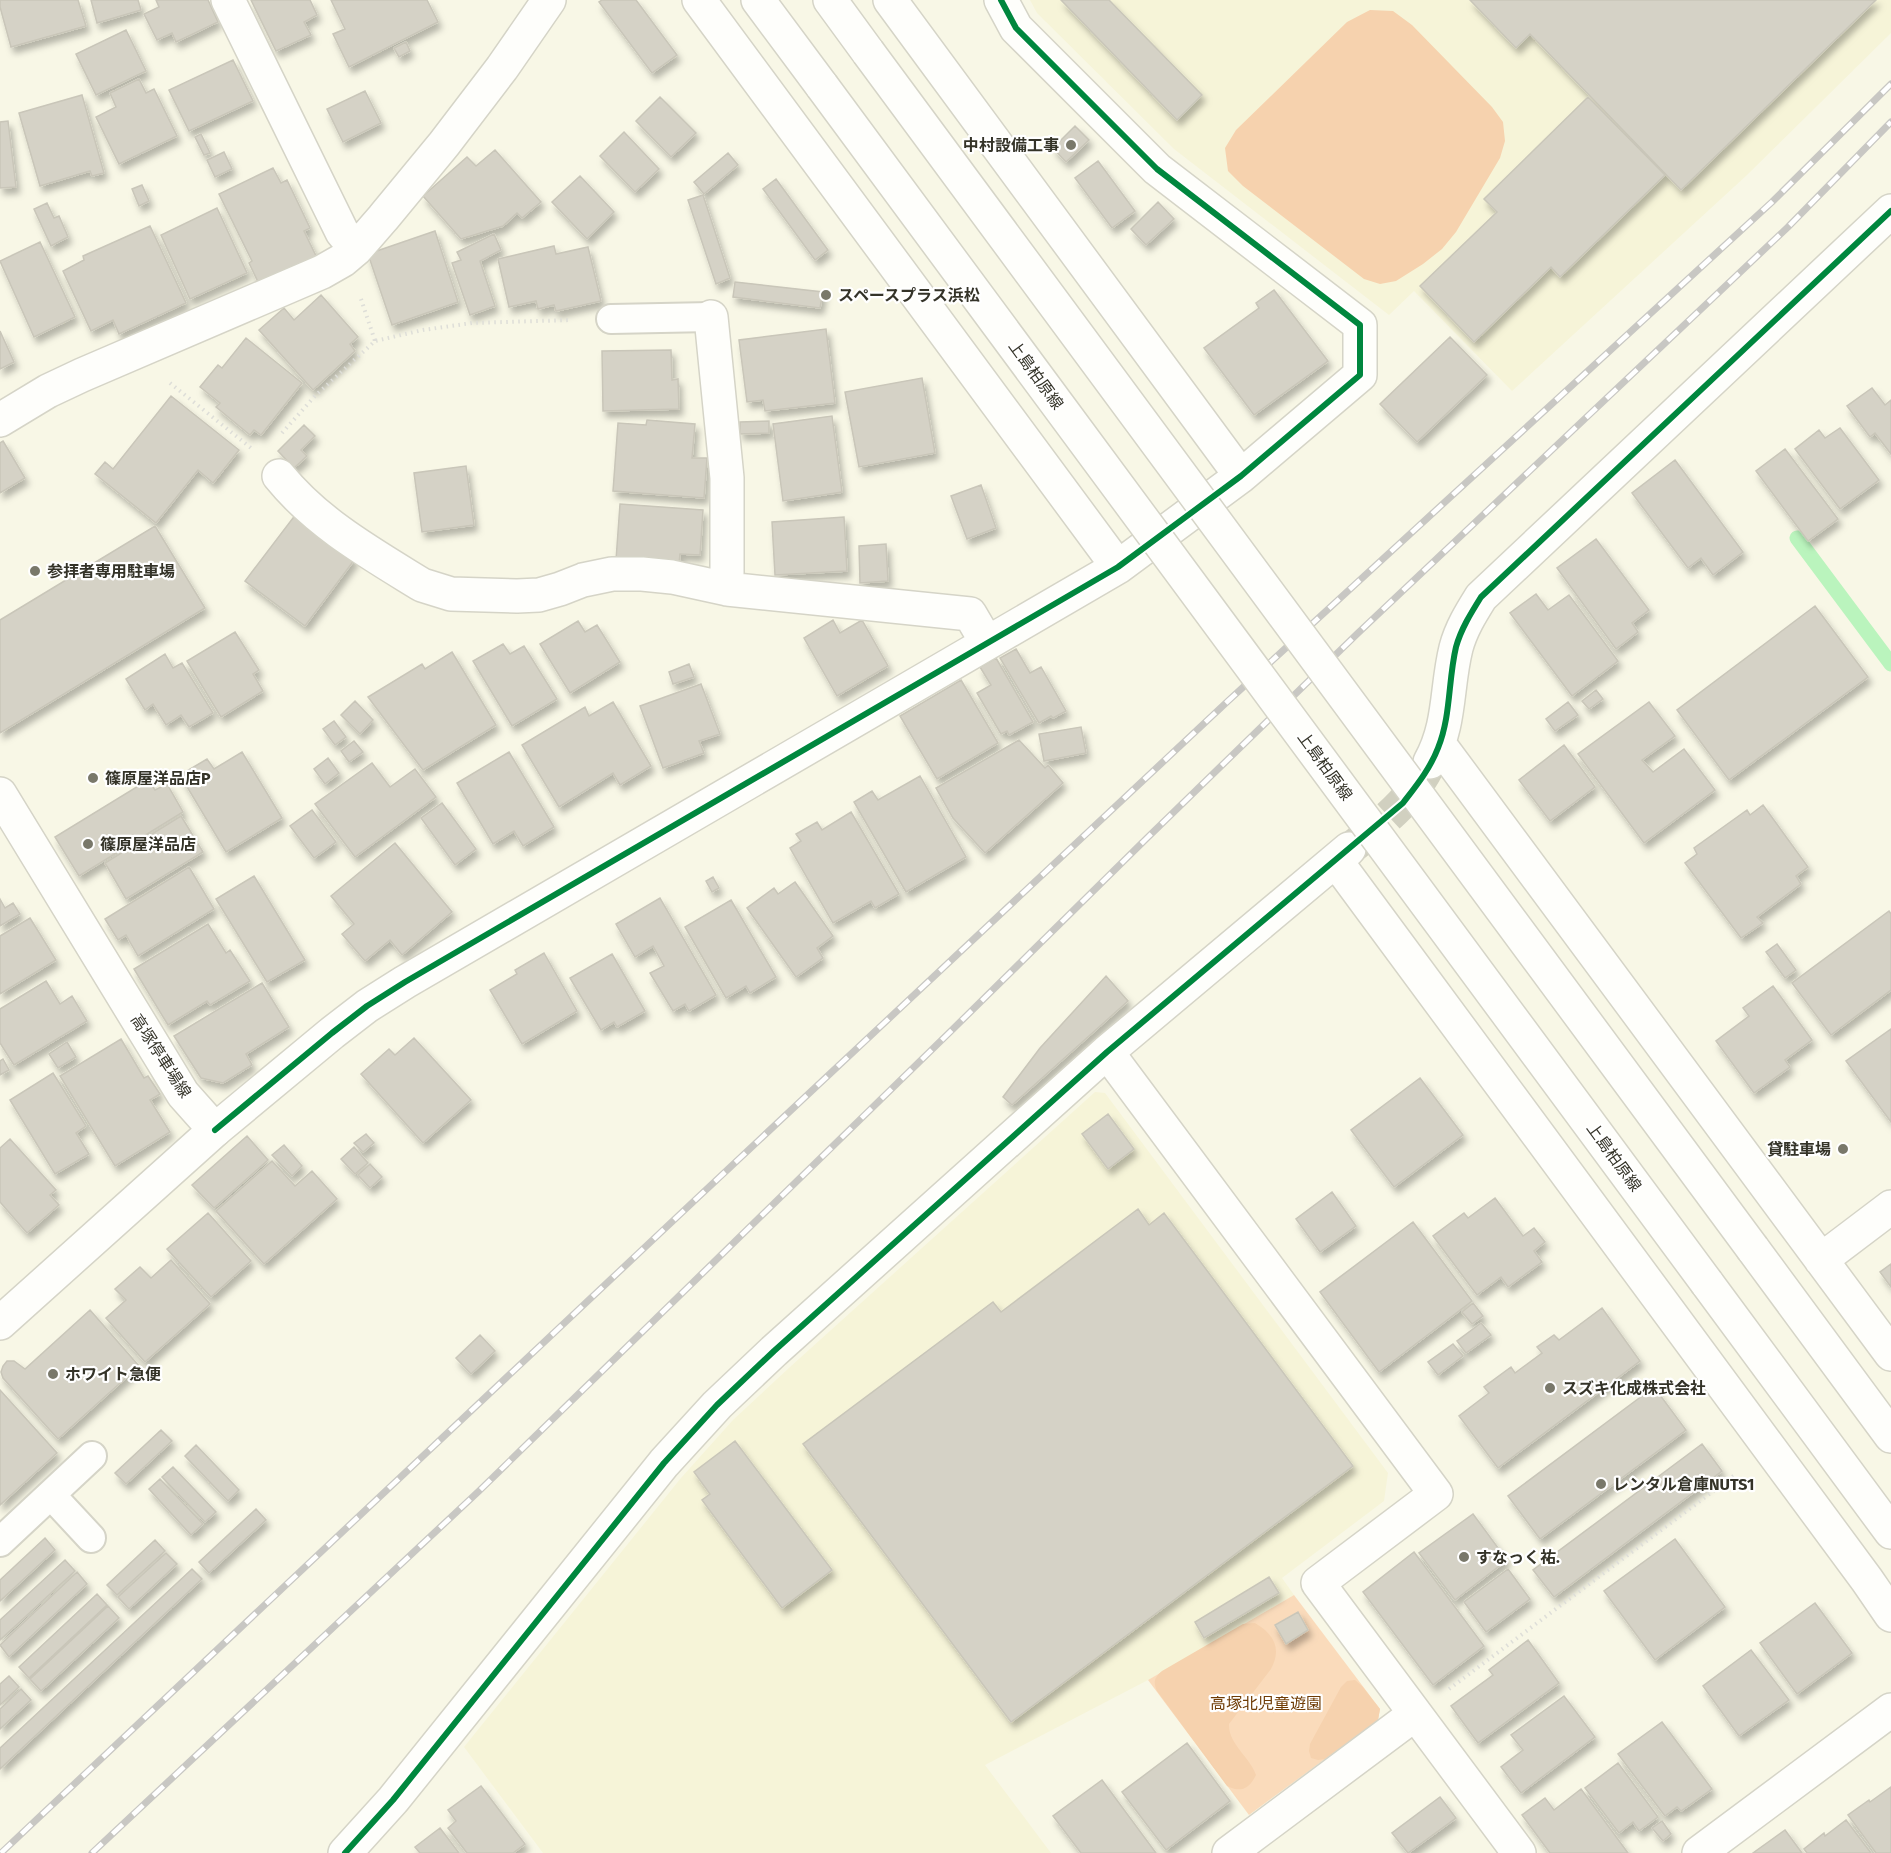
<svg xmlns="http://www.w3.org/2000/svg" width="1891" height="1853" font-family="'Fira Sans','Noto Sans JP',sans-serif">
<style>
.built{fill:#f6f4d8}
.green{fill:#fadbbb}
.forest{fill:#f6d2ae}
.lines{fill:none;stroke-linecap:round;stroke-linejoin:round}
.stream{stroke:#baf4bd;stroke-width:15}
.building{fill:#d5d2c6;stroke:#c9c6b9;stroke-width:1.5;filter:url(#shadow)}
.street-tunnel{stroke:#d1d0c0;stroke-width:33;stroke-dasharray:33 16;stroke-linecap:butt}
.lane-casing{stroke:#d5d4c7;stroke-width:32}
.street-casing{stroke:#d5d4c7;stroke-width:36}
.secondary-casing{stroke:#d5d4c7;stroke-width:36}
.path{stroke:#deded8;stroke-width:4;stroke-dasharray:1.5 4.5;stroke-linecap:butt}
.lane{stroke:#fefefb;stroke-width:28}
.street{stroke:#fefefb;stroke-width:33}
.secondary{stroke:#fefefb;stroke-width:33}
.rail-casing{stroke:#c8c7c3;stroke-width:7}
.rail{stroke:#fff;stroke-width:4.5;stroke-dasharray:14;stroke-linecap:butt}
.secondary-bridge-casing{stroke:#d5d4c7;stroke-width:36;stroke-linecap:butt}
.secondary-bridge{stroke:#fefefb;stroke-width:33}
.cycleway-casing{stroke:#fff;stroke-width:10}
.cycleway{stroke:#00873e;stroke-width:6}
.poi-dot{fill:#79786a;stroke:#fff;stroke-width:2}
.labels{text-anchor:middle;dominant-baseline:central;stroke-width:4.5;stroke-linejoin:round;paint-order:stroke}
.poi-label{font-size:16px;font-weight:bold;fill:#343328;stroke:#fff;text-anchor:start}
.street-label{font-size:16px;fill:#343328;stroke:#fff}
.park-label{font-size:16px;fill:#6f3c05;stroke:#fff}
</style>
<defs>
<filter id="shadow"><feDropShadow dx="3.5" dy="6" stdDeviation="3" flood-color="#0004"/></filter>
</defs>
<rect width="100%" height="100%" fill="#f8f7e6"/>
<path class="built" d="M1030,0H1891V33L1747,175L1512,391L1414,291L1389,315L1174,149L1037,13Z
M1095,1092L1105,1093L1388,1473L1384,1501L1282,1578L1294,1595L1148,1680L985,1765L1051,1853H543L464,1747L681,1478L733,1420L790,1367Z"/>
<path class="green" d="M1294,1595L1380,1709L1378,1720L1249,1815L1148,1680Z"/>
<path class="forest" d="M1370,10L1393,11L1412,25L1492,107L1503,122L1505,141L1500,158L1456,232L1442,249L1423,264L1396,281L1380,284L1364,279L1243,186L1228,171L1225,148L1236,130L1347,22Z
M1255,1623C1274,1634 1282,1649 1271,1669L1229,1724C1228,1744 1250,1757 1256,1775C1249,1789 1241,1793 1227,1786L1157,1691C1153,1682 1154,1678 1162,1671L1243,1624Z
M1355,1680L1362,1686L1380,1709L1378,1720L1325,1759L1318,1760L1311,1758L1309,1751L1310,1744L1341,1687L1347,1681Z"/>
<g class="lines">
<path class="stream" d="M1797,538L1891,664"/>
</g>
<path class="building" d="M0,0H78L86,26L11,47L0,7Z
M91,0H138L141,10L97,23Z
M156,0H208L218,22L176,42L172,33L157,40L144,14L159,7Z
M251,0H310L317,15L304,22L311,35L276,51Z
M331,0H427L438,22L349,67L333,34L345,29Z
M602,0H636L677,55L652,73L599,2Z
M1061,0H1109L1202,95L1177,120Z
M1470,0H1876L1681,190L1530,34L1516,48Z
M126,30L146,71L96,95L76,54Z
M406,42L410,51L399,57L394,48Z
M233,60L253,101L189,131L169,90Z
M139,79L146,93L154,89L177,136L119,164L96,117L116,107L110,93Z
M365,91L381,123L343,142L327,109Z
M82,95L104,173L92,176L90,171L40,186L19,113Z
M660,97L696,133L671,157L636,121Z
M1588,97L1665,175L1560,277L1551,267L1474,342L1420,286L1497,212L1484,199Z
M8,121L16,187L0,188V122Z
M1075,126L1089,140L1066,162L1053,148Z
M624,132L659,169L635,192L600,156Z
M201,134L210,153L204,155L195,137Z
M495,150L541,202L522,218L517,213L503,226L461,239L423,196L467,157L476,166Z
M224,152L232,169L215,177L207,160Z
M728,153L738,165L704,194L694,182Z
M1098,161L1135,211L1112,228L1075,178Z
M273,168L281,183L287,180L310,228L304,231L317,258L260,286L249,263L252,261L219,194Z
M580,176L614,212L587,239L552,202Z
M776,179L828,250L815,260L763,189Z
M142,185L149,201L139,206L132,189Z
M703,195L730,278L716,284L688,200Z
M1158,202L1174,219L1146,245L1131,229Z
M47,203L54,218L59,216L68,237L51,246L34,209Z
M217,208L247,273L190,299L161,235Z
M150,226L186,303L119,334L113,320L91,331L63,271L84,260L83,256Z
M435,231L458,302L392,325L368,254Z
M494,234L501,250L480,261L495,306L470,315L452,263L461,260L457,252Z
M40,242L75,317L34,337L0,261Z
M554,246L556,254L588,247L601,301L556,311L554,305L538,309L536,301L509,307L498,259Z
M735,282L823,292L820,308L733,297Z
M1274,290L1328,361L1254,415L1204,348L1259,308L1256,303Z
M321,295L358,337L350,344L355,351L313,390L259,330L284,308L294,320Z
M826,329L835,403L765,411L763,400L747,402L739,340Z
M0,331L14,362L0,369Z
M1450,337L1487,375L1417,442L1380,404Z
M246,338L302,383L261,435L254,430L250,435L216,407L220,403L200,387L218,365L222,368Z
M671,350L672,380L678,379L679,409L603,411L602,351Z
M922,378L935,453L859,467L845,392Z
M1872,388L1885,405L1891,400V454L1875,433L1870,437L1847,406Z
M171,396L239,450L213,483L198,470L156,523L95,474L105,462L113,469Z
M832,416L842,492L783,501L773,424Z
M647,420L695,424L692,458H707L704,498L613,491L618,423L646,425Z
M769,421V433L740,434V422Z
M304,425L315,436L301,450L307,456L294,468L278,451Z
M1840,428L1879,480L1840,509L1795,449L1819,430L1825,438Z
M3,441L25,478L0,493V443Z
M1785,449L1838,519L1808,541L1756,471Z
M1675,460L1743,552L1713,575L1701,558L1688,568L1632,493Z
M466,466L474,525L422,532L414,473Z
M981,485L996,528L967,539L951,496Z
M620,504L703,510L700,555L680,554L679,564L616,560Z
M296,514L355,559L305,626L245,581Z
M844,517L847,571L775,575L772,522Z
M155,526L205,608L0,733V620Z
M1596,539L1649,610L1632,623L1638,632L1616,649L1557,568Z
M886,544L888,581L860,583L859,546Z
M1536,594L1548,610L1569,595L1618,661L1572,696L1510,613Z
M1815,606L1868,677L1729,780L1677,710Z
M833,620L840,633L862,620L888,666L837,696L804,638Z
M578,621L585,632L597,625L620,662L570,693L540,644Z
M235,632L259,670L253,674L263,691L221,717L187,661Z
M503,644L510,654L524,646L557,699L512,726L473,661Z
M1016,649L1030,673L1041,667L1066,711L1053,718L1051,716L1039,723L1000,658Z
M452,652L496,725L423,770L368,697L422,664L425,669Z
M165,654L173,668L182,663L213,713L189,727L181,715L166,725L153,704L145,710L126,679Z
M996,658L1033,722L1009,735L1007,731L1001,734L977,693L991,685L980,667Z
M689,664L694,677L673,684L669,672Z
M961,680L998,743L937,779L900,716Z
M701,684L720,734L699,741L704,753L663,768L640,706Z
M1596,690L1603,699L1589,709L1582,701Z
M355,701L373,720L360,734L341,715Z
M613,702L651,766L620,785L613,773L559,807L522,745L585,707L589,716Z
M1568,702L1578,715L1555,731L1546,719Z
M1649,702L1675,736L1642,760L1653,772L1684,749L1715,790L1644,843L1578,754Z
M334,721L346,737L335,745L323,729Z
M1081,727L1086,753L1044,761L1039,734Z
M1019,740L1045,768L1048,765L1063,783L985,853L953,818L936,788Z
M354,741L363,752L349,762L341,751Z
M1564,745L1595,787L1550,821L1519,780Z
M242,752L282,818L226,852L180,775L207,759L214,769Z
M509,752L554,827L523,846L514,831L493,844L457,783Z
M328,758L339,773L325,784L314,769Z
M372,763L390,787L415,769L436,797L355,857L315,804Z
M920,776L966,857L906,892L854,802L872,791L878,800Z
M148,780L155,790L167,784L183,812L79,876L55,837Z
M442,803L476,849L455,865L421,818Z
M1763,805L1808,867L1796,876L1801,884L1757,917L1763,923L1741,938L1685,863L1697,854L1694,848L1747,810L1750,815Z
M312,810L336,842L314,858L290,826Z
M851,812L899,894L875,908L871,901L833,923L790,848L801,841L796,834L817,822L822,830Z
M181,816L203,852L126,899L105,863Z
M395,843L452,912L402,955L390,940L365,961L342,934L354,924L331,896Z
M189,867L214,909L138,956L126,935L118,940L105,919Z
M254,876L305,960L267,982L216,899Z
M713,877L719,888L712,892L706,881Z
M795,882L833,936L817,948L823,958L796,977L747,908L774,888L778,894Z
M660,898L716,995L689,1011L685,1004L673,1011L650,973L664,966L653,946L635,957L616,924Z
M0,899L5,908L13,903L20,914L0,926Z
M731,900L776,977L750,993L746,986L726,998L685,927Z
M1889,911L1891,914V990L1831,1035L1792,983Z
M30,918L56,960L0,994V936Z
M208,924L226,953L230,950L250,981L210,1005L207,1001L168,1025L134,969Z
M1777,944L1796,970L1785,978L1766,952Z
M544,953L577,1011L522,1044L490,990L517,974L515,970Z
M612,954L645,1011L617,1027L614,1022L601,1030L570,978Z
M1106,976L1128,1001L1012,1105L1003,1097L1040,1048Z
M46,981L60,1004L72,996L87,1021L14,1065L0,1043V1009Z
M262,983L289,1027L246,1054L252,1065L223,1083L201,1078L174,1036Z
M1773,986L1812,1040L1785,1060L1790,1067L1754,1093L1716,1041L1749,1016L1743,1008Z
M1891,1029V1122L1846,1061Z
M414,1038L471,1100L423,1143L361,1074L389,1049L395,1055Z
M121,1039L144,1078L148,1076L160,1094L150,1100L170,1132L115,1166L60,1076Z
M67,1042L76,1057L58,1068L49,1054Z
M3,1059L9,1070L0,1075V1061Z
M53,1073L86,1126L76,1133L89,1154L55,1174L10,1100Z
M1420,1078L1463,1135L1394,1187L1351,1130Z
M1108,1114L1134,1149L1108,1169L1082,1134Z
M366,1134L374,1143L363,1152L354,1143Z
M247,1136L268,1160L214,1208L192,1185Z
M10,1139L56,1190L50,1195L59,1205L27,1233L0,1202V1148Z
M284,1145L302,1166L292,1176L272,1155Z
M354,1147L368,1163L355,1174L341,1159Z
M272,1161L295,1186L312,1171L337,1199L264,1264L216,1211Z
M370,1164L382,1177L370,1188L358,1175Z
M1332,1192L1356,1226L1320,1252L1296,1219Z
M1495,1198L1523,1236L1534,1228L1545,1242L1534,1251L1542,1262L1508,1287L1501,1277L1477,1295L1433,1236L1464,1213L1468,1218Z
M1138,1209L1149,1225L1164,1213L1353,1466L1011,1722L803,1444L993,1302L1001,1312Z
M208,1213L251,1261L211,1297L167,1249Z
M1413,1222L1472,1301L1379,1372L1320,1292Z
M171,1260L210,1304L145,1362L106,1318L126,1300L115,1289L140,1267L151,1278Z
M1891,1264V1287L1880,1272Z
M1473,1303L1483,1316L1472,1324L1462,1312Z
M1602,1308L1640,1361L1498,1468L1459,1416L1489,1393L1484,1387L1511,1367L1515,1373L1542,1353L1537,1347L1554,1335L1559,1340Z
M90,1310L139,1366L58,1439L3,1378L1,1372L3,1366L7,1361H14L25,1369Z
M1481,1323L1491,1335L1466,1353L1457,1341Z
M480,1335L495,1351L471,1374L456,1358Z
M1453,1344L1463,1356L1438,1375L1428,1362Z
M1654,1387L1686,1430L1540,1539L1508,1496Z
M0,1390L57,1453L0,1505Z
M161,1430L172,1441L126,1484L115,1473Z
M735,1441L832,1570L782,1608L702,1500L710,1494L694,1472Z
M1702,1444L1722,1471L1554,1597L1533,1570Z
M196,1445L239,1490L228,1501L185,1456Z
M173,1467L216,1512L205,1522L162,1477Z
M160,1479L203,1524L191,1535L149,1489Z
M256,1509L266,1520L209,1573L199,1562Z
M1473,1514L1507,1560L1455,1600L1419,1553Z
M45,1538L55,1550L0,1601V1580Z
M1675,1539L1725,1607L1655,1660L1604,1591Z
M155,1540L165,1551L117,1595L107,1585Z
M1414,1552L1484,1646L1433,1685L1363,1592Z
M166,1553L177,1564L129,1609L118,1597Z
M65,1560L75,1571L0,1640V1620Z
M192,1569L202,1579L0,1769V1748Z
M1508,1569L1530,1599L1486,1632L1464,1602Z
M77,1572L87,1584L9,1657L0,1645Z
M1269,1577L1279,1593L1204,1638L1195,1622Z
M97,1594L107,1605L29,1678L19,1667Z
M1815,1603L1852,1653L1797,1694L1760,1643Z
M108,1606L119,1618L41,1691L30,1679Z
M1298,1612L1308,1630L1286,1644L1275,1625Z
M1528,1640L1559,1683L1478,1743L1451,1706L1493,1675L1489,1670Z
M1751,1650L1789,1700L1739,1736L1703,1686Z
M9,1676L19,1687L0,1705V1684Z
M21,1689L31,1700L0,1729V1709Z
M1564,1696L1595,1737L1521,1793L1501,1767L1523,1750L1511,1735Z
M1662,1722L1712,1789L1681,1811L1677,1807L1665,1816L1618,1754Z
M1187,1743L1230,1801L1166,1850L1122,1792Z
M1618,1763L1658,1817L1639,1831L1633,1822L1619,1833L1585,1788Z
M1102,1780L1156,1853H1081L1053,1816Z
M481,1786L525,1844L513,1853H467L448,1828L456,1821L448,1810Z
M1891,1787V1853H1876L1848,1815L1869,1800L1870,1802Z
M1581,1789L1628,1853H1550L1522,1815L1545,1798L1554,1810Z
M1440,1797L1456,1818L1408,1853L1392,1833Z
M1846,1820L1871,1853H1807L1804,1849L1824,1833L1825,1836Z
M1662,1821L1671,1834L1663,1841L1652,1828Z
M440,1828L459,1853H420L415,1847Z
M1785,1830L1802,1853H1753Z"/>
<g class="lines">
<path class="street-tunnel" d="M1351,848C1380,824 1411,801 1428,767"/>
<g class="lane-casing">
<path id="lane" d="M611,319L711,317
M51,1495L91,1538
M0,1542L92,1456"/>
</g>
<g class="street-casing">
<path id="street" d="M228,0L342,232L356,249
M699,0L1118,567
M890,0L1241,476
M711,317L727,478V589
M0,420L48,391L82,375L322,272L343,260L356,249L383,218L444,144L502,68L549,0
M279,476C317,523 370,553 422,585L451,594L517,596L539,595L560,589L583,580L612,574H642L672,577L727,589L970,614L987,643
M1439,744L1891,1354
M1430,762C1451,724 1446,688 1456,648C1461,629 1471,613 1481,597L1891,211
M1336,861L1867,1580L1891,1615
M1107,1052L1436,1494L1318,1583L1519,1853
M215,1130L332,1033L367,1006L405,982L1118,567L1241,476L1360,375V325L1157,169L1016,28L1001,0
M1821,1260L1891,1207
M345,1853L393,1800L664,1463L717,1405L774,1351L1107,1052L1349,849
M1229,1853L1415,1714
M1699,1853L1891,1710"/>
</g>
<g class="secondary-casing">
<path id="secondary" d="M758,0L822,86
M830,0L868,52
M0,794L183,1094L215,1130L0,1323
M1753,1249L1891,1436
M1707,1283L1891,1532"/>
</g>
<path class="path" d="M361,299L375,341
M170,383L251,448
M282,433L314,397L375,341L423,330L472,323L571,320
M1449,1689L1736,1474"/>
<use href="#lane" class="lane"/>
<use href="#street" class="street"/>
<use href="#secondary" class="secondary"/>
<g class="rail-casing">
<path id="rail" d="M1,1853L693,1202L1228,701L1772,202L1891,84
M92,1853L479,1491L953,1029L1146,839L1357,634L1788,227L1891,122"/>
</g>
<use href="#rail" class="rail"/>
<g class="secondary-bridge-casing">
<path id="secondary-bridge" d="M868,52L1753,1249
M822,86L1707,1283"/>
</g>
<use href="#secondary-bridge" class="secondary-bridge"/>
<g class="cycleway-casing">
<path id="cycleway" d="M215,1130L332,1033L367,1006L405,982L1118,567L1241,476L1360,375V325L1157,169L1016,28L1001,0
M345,1853L393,1800L664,1463L717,1405L774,1351L1107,1052L1403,803C1416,786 1430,769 1438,748C1451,716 1448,681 1456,647C1461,629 1471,613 1481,597L1891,211"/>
</g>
<use href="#cycleway" class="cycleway"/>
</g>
<g class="poi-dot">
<circle cx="1071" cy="145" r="6"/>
<circle cx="826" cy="295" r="6"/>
<circle cx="35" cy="571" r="6"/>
<circle cx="93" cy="778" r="6"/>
<circle cx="88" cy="844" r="6"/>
<circle cx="1843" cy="1149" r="6"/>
<circle cx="53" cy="1374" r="6"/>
<circle cx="1550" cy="1388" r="6"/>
<circle cx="1601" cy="1484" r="6"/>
<circle cx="1464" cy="1557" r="6"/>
</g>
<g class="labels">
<g class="poi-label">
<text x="1059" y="145" text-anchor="end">中村設備工事</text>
<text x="838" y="295">スペースプラス浜松</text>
<text x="47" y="571">参拝者専用駐車場</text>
<text x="105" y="778">篠原屋洋品店P</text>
<text x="100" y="844">篠原屋洋品店</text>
<text x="1831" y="1149" text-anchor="end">貸駐車場</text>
<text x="65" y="1374">ホワイト急便</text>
<text x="1562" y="1388">スズキ化成株式会社</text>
<text x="1613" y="1484">レンタル倉庫NUTS1</text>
<text x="1476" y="1557">すなっく祐.</text>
</g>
<g class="street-label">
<text transform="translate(1036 375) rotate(54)">上島柏原線</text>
<text transform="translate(1325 766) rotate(54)">上島柏原線</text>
<text transform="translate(161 1056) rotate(57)">高塚停車場線</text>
<text transform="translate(1614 1157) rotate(54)">上島柏原線</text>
</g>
<g class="park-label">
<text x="1266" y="1703">高塚北児童遊園</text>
</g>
</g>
</svg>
